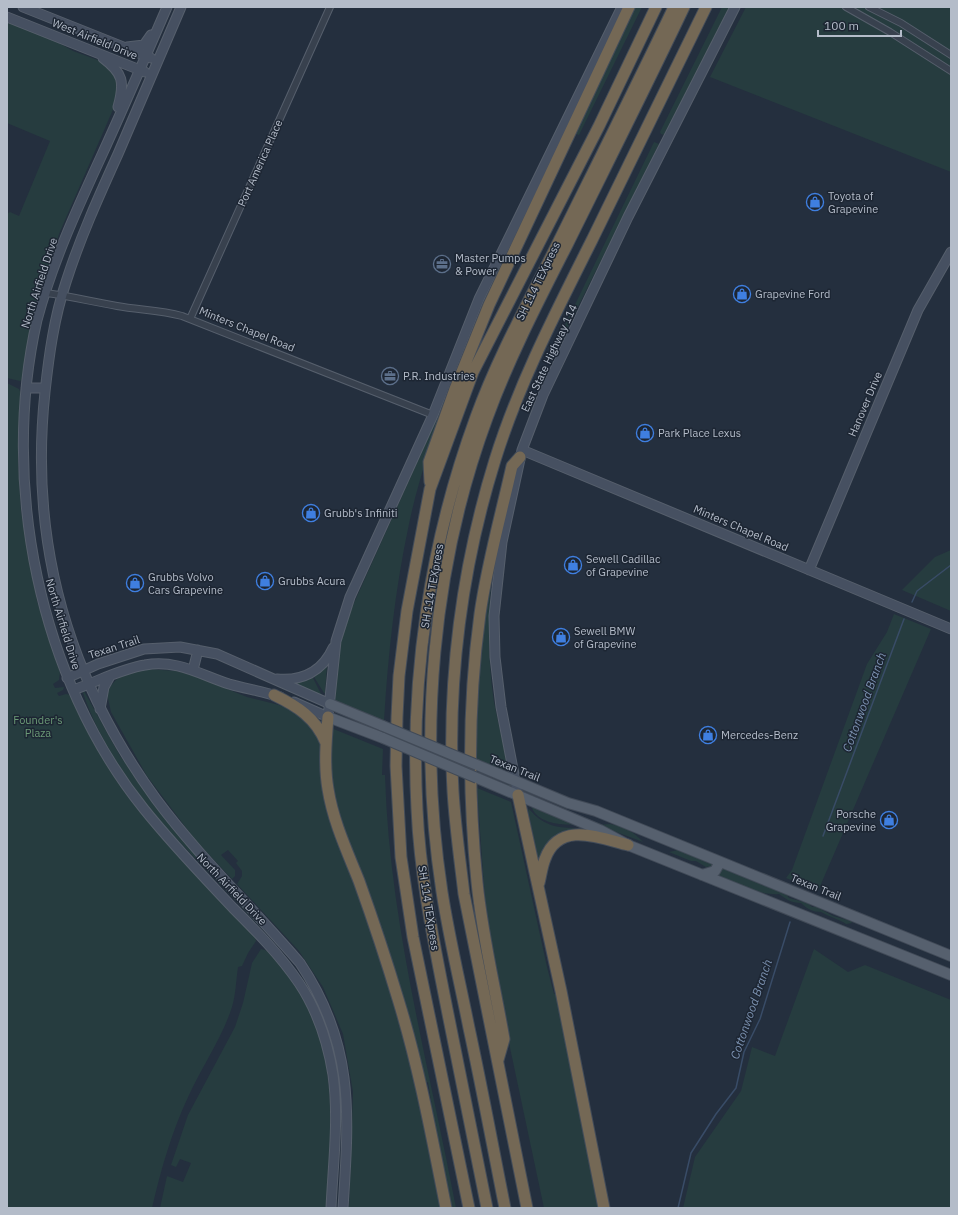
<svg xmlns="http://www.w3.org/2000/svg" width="958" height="1215" font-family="'IBM Plex Sans',sans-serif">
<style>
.green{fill:#263c3f}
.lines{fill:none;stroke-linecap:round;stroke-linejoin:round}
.stream{stroke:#394c67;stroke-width:1.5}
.street-casing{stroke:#565f6c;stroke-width:8}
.secondary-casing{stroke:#565f6c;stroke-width:11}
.primary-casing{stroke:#414a57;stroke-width:12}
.highway-casing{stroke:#434c59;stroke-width:13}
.street{stroke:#38414e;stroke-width:6}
.secondary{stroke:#465061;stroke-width:9}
.primary{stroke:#56606e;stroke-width:10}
.highway{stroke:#746855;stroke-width:11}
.primary-bridge-casing{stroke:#414a57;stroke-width:12;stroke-linecap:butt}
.primary-bridge{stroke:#56606e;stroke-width:10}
.labels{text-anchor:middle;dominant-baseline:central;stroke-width:3;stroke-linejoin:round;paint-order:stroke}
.street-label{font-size:11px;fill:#b4bcc9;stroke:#1d2633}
.poi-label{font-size:11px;fill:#b4bcc9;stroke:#1d2633;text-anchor:start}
.park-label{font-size:11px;fill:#6b9a76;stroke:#1d2633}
.water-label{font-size:12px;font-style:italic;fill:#7c92b1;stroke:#1d2633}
</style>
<rect width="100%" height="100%" fill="#242f3e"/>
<path class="green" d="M632,7H642L579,135L574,133Z
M722,7H731L664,135L661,134L660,132Z
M746,7H951V172L710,77Z
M7,20L45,35L73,51L103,62L110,67L117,78L118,98L59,234L36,310L23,379L20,381L7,378V214L10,212L19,216L50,141L7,123Z
M654,142L659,144L553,357L549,358Z
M7,383L19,389L21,394L18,458L21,511L37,601L60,672L59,680L53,684L55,688L64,687L63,690L57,693L59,696L66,694L71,695C90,732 108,770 134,803C170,851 214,893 255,937L256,941L248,953L242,966L238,967C236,980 236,994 232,1007C222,1038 203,1065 189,1095C172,1131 161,1169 152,1208H7Z
M442,407C431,446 417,485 409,524C395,589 388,655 384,721L335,702L337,662L345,623Z
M951,550V611L902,590L935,557Z
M489,585H491C488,624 488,663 494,702C498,723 504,744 507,766L502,769L476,759L478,672Z
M894,614L931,629L818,891L786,878L792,870L867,664L887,632Z
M327,665L325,693H324L314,677Z
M148,669L176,671L195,676L247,697L279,705L299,714L320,737L324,769L411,1060L442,1208H349L353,1092L343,1034L323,987L299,951L237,884L242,876V871L236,863L238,861L228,850L221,855L235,870V876L232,879L196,841L147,776L111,712L107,694C114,675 128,673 148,669Z
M311,677L313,678L322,696L291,682Z
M84,691L120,756L265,930H263L155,816C126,778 98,738 83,693Z
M331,728L383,749L382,775H385C389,921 429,1065 456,1208H448L428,1082L423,1084L342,829L331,778Z
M477,788L511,802L547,967L554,994L559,993L601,1208H544L495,977L486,915Z
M531,805L576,824C562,826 535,823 531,805Z
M529,809C543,825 555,828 575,828L568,832L539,864L528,810Z
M610,824C624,826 634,832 643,842L598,825Z
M678,850L712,864L713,866L706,867L696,861H691L669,852Z
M723,868L786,894L789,898L808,903L812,907H817L833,916L851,921L852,923L846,924C843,921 828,916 821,912C813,912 807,909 801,903C791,903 786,899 779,894C759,896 730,881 711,873Z
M261,949C273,951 280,965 287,974C341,1044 332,1125 326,1208H160L167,1176L183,1182L191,1163L180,1159L176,1167L171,1165L188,1115L235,1027L243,1003L252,963Z
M814,949L848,972L865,965L951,1000V1208H683L695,1157L741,1091L752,1047L775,1056Z"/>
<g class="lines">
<path class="stream" d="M912,602L917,591L951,565
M823,836L904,619
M678,1208L691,1153L716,1114L736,1088L744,1052L760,1019L790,922"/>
<g class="street-casing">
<path id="street" d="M846,7L890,32L951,71
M869,7L901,23L951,55
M46,293C70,296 93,302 117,306C139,310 160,310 182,316L433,415
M190,319L330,7"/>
</g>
<g class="secondary-casing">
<path id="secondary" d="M23,7L151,58
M167,7C145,58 123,109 100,159C76,211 52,264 37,320C0,483 39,679 144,809C172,844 203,876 233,908C256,931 280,955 299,983C317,1010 328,1043 333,1075C339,1119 333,1164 331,1208
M181,7C160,56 139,105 118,154C99,196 80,238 66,282C54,318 49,355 45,392C29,541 67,677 156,799C199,857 253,908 300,963C355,1045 349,1114 343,1208
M7,17L145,72
M127,47L144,45L151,35
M103,58C123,73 125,82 118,107
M26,388H45
M522,450L951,629
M809,570L918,310L951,252
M193,670L198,650
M67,678L98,664L144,649L180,647L217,654L330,704
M277,679C301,681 322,672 333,648
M73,690C97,682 120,669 145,665C176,659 201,675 229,684C246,689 263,691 280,697
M294,702L328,717L336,641L350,597L433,415L479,299L622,7
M100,709L104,687L110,676
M518,795L501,707L495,657L494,616L502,542L522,450L543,395L628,217L735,7"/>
</g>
<g class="primary-casing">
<path id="primary" d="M330,704L383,726
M328,717L383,738
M477,765L568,803L596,811L951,956
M477,778L600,830L628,845L951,975
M702,875L715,871L720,862"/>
</g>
<g class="highway-casing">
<path id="highway" d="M430,482L429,462L455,389L489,305L629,7
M274,695C297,706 316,718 326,743
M328,717C326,741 324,766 328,789C333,821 347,851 359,881C373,920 386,959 398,999C419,1067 432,1138 446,1208
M518,795L561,991L604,1208
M539,883C541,875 542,866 545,859C559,820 600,838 628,845
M498,1060L504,1039C495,987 482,934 477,882C468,793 468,702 480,614C487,564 501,515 512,466L520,457
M469,1208L413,937L401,857L396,766L397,717L399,676L407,611L430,489L473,372L599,126L656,7
M487,1208C474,1142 460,1076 447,1009C434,943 420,877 417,809C410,677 430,542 476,417C496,362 524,310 551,257C592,174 634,91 674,7
M505,1208C493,1148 482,1088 469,1028C460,983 449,937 442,892C418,735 432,567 487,418C509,358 538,302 567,245C606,166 646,87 684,7
M527,1208L464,894C460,860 455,825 453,791C447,680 462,566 495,460C519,383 556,312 592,240C630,162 668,84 706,7"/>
</g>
<use href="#street" class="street"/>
<use href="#secondary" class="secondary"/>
<use href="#primary" class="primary"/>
<use href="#highway" class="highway"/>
<g class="primary-bridge-casing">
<path id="primary-bridge" d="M383,726L477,765
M383,738L477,778"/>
</g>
<use href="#primary-bridge" class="primary-bridge"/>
</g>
<defs>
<g id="shop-ring" transform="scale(0.9)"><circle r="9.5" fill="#1d2633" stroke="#3f7fe0" stroke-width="1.5"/><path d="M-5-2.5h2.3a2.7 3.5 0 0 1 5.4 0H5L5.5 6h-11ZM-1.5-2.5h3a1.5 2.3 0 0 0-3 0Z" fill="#3f7fe0"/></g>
<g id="office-ring" transform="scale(0.9)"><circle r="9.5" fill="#1d2633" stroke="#5c6f8a" stroke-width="1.5"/><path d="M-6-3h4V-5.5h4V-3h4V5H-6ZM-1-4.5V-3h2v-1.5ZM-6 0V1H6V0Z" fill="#5c6f8a"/></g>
</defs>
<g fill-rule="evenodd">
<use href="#shop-ring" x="815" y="202"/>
<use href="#office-ring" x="442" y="264"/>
<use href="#shop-ring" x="742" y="294"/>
<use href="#office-ring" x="390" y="376"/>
<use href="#shop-ring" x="645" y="433"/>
<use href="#shop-ring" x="311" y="513"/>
<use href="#shop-ring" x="573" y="565"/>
<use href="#shop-ring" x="265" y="581"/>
<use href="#shop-ring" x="135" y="583"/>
<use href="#shop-ring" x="561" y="637"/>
<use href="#shop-ring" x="708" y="735"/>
<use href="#shop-ring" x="889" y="820"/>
</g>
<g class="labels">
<g class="street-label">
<text transform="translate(95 39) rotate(22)">West Airfield Drive</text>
<text transform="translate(260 163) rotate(-66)">Port America Place</text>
<text transform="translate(538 281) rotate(-64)">SH 114 TEXpress</text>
<text transform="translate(39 283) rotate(-72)">North Airfield Drive</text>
<text transform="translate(247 329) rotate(22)">Minters Chapel Road</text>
<text transform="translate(549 358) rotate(-65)">East State Highway 114</text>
<text transform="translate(865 404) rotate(-67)">Hanover Drive</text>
<text transform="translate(741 528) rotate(23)">Minters Chapel Road</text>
<text transform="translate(432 586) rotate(-80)">SH 114 TEXpress</text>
<text transform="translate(63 624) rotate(73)">North Airfield Drive</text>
<text transform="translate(114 647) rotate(-18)">Texan Trail</text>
<text transform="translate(515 768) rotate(22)">Texan Trail</text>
<text transform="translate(816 887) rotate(22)">Texan Trail</text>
<text transform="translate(232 889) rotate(46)">North Airfield Drive</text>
<text transform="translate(429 908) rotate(81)">SH 114 TEXpress</text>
</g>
<g class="poi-label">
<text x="828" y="196">Toyota of<tspan x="828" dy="13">Grapevine</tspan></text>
<text x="455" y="258">Master Pumps<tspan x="455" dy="13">&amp; Power</tspan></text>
<text x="755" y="294">Grapevine Ford</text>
<text x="403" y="376">P.R. Industries</text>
<text x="658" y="433">Park Place Lexus</text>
<text x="324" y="513">Grubb's Infiniti</text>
<text x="586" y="559">Sewell Cadillac<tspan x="586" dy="13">of Grapevine</tspan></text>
<text x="148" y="577">Grubbs Volvo<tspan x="148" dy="13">Cars Grapevine</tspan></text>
<text x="278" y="581">Grubbs Acura</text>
<text x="574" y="631">Sewell BMW<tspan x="574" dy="13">of Grapevine</tspan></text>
<text x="721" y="735">Mercedes-Benz</text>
<text x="876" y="814" text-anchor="end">Porsche<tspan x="876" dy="13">Grapevine</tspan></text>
</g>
<g class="park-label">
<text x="38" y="720">Founder's<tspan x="38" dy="13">Plaza</tspan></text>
</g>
<g class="water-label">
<text transform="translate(864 702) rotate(-70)">Cottonwood Branch</text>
<text transform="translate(751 1009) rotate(-71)">Cottonwood Branch</text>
</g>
</g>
<rect width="958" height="1215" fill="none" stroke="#b4bcc9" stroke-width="16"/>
<path d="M818 30v6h83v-6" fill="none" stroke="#b4bcc9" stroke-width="2"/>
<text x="824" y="30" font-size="12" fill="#b4bcc9" stroke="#1d2633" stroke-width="3" paint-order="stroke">100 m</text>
</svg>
